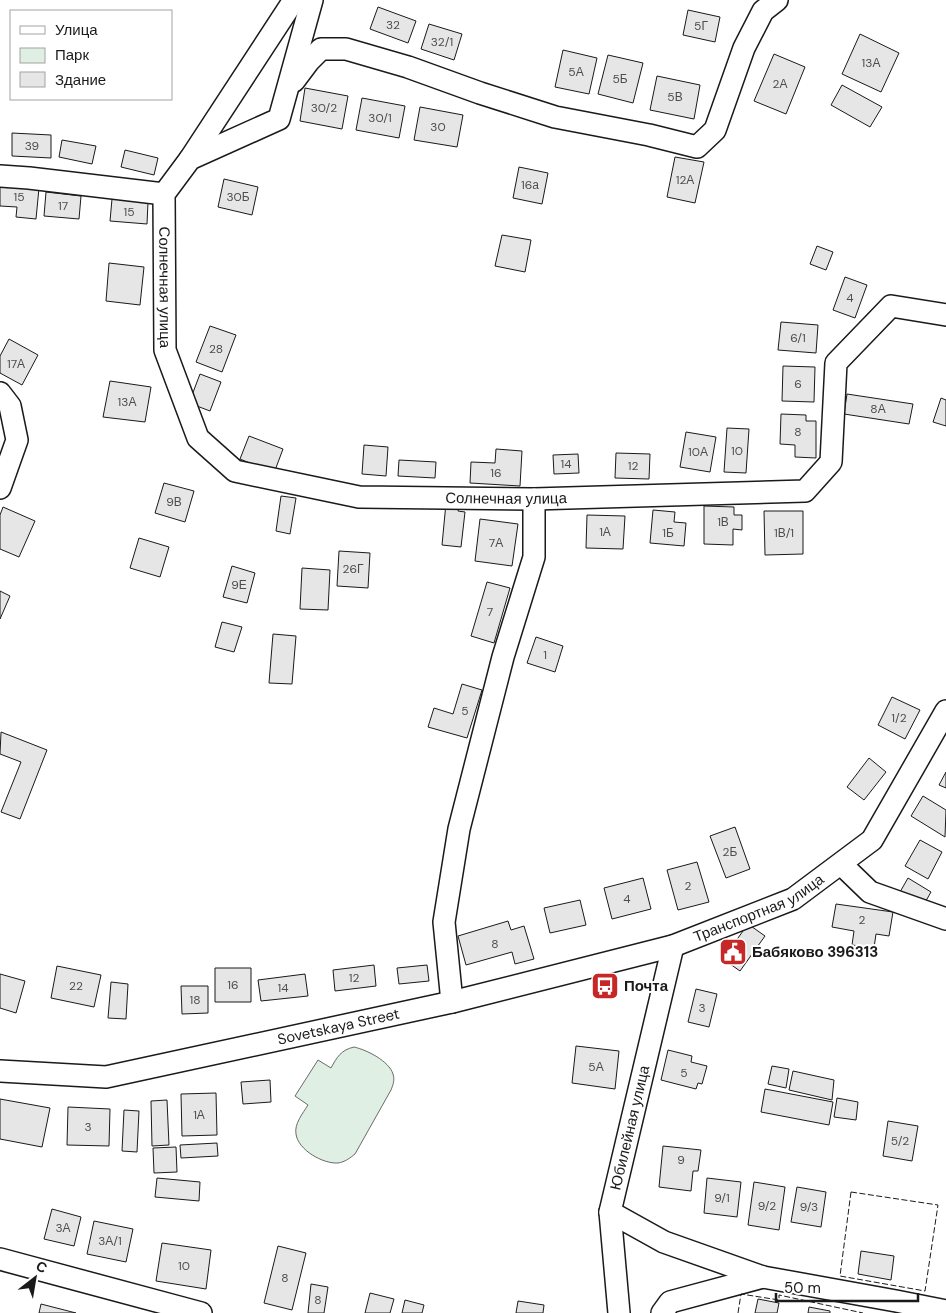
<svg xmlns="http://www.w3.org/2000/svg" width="946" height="1313" font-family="'DM Sans',sans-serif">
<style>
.green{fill:#e0efe3;stroke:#6a6a6a}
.building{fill:#e6e6e6;stroke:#1a1a1a}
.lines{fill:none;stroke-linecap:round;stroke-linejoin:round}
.minor-casing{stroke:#1a1a1a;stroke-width:24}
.minor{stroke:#fff;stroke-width:21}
.fence{stroke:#1a1a1a;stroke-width:1;stroke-dasharray:6 2.5;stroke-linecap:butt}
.labels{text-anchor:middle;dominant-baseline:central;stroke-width:4;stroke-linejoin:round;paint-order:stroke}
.number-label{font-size:12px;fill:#4d4d4d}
.street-label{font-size:15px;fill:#1a1a1a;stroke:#fff}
.poi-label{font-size:15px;font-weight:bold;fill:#1a1a1a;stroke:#fff;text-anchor:start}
</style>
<rect width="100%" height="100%" fill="#fff"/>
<path class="green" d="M354,1047C367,1050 389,1061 393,1074C395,1080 393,1085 391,1090L355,1154C350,1158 345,1162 338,1163C323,1164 298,1150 296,1134C294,1124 303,1113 308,1105L295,1096L318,1060L331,1068C337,1057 341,1050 354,1047Z"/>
<path class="building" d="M378,7L416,21L408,43L370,29Z
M688,10L720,17L715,42L683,35Z
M429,24L462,34L454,60L421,49Z
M860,34L899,53L881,92L842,74Z
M563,50L597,58L589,94L555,87Z
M774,54L805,67L786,114L754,101Z
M608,55L643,63L633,103L598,94Z
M657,76L700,85L694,119L650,110Z
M842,85L882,107L870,127L831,105Z
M305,88L348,96L342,129L300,121Z
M362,98L405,106L399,138L356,130Z
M420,107L463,115L457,147L414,140Z
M12,133L51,135V158L12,156Z
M62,140L96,146L92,164L59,157Z
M125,150L158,158L154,175L121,167Z
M675,157L704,162L695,203L667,197Z
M519,167L548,173L542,204L513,198Z
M224,179L258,187L252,215L218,207Z
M0,184L39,188L36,219L16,217L17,207L0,206Z
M46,192L81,196L79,219L44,216Z
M112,199L148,202L147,224L110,221Z
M502,235L531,240L525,272L495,266Z
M817,246L833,252L826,270L810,264Z
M109,263L144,267L140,305L106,301Z
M845,277L867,285L855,318L833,310Z
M781,322L818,325L816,353L778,350Z
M210,326L236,335L222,372L196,362Z
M9,339L38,355L22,385L0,373V356Z
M783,366L815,367L814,402L782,401Z
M200,374L221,382L210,411L189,403Z
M110,381L151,387L145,422L103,417Z
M847,394L913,404L909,424L844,414Z
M941,398L946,400V426L933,422Z
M781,414L806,415V421H816V458L795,457V445L780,444Z
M727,428L749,429L746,473L724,472Z
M686,432L716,437L710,472L680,467Z
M249,436L283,449L274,473L240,459Z
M364,445L388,447L386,476L362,474Z
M496,449L522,451L520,486L470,483L471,462L495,463Z
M616,453L650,454L649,479L615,478Z
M578,454L579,473L554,474L553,455Z
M399,460L436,462L435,478L398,476Z
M164,483L194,491L185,522L155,513Z
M281,496L296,498L290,534L276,531Z
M446,503L459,504L458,511L465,512L461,547L442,545Z
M704,506L734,507V515H742V530L733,529V545L704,544Z
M3,507L35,521L19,557L0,549V515Z
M653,510L675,512L674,522L686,523L684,546L650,543Z
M764,511H803V554L765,555Z
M587,515L625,516L623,549L586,548Z
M480,519L518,524L512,566L475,561Z
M139,538L169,547L160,577L130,568Z
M339,551L370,553L368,588L337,586Z
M232,566L255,573L247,603L223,597Z
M302,568L330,570L328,610L300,609Z
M487,582L510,588L494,643L471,636Z
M0,591L10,596L0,619Z
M222,622L242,627L234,652L215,647Z
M273,634L296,636L292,684L269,683Z
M536,637L563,646L555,672L527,663Z
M462,684L482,690L467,738L428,727L434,708L453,714Z
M892,697L920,710L905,739L878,725Z
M1,732L47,750L20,819L1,812L21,762L0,754Z
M869,758L886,772L864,800L847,787Z
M946,772V788L939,785Z
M923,796L946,810L945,837L911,816Z
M735,827L750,869L726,878L710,836Z
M920,840L942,852L928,879L905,866Z
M697,862L709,902L678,910L667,870Z
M643,878L651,909L612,919L604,888Z
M908,878L931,892L923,906L900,892Z
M580,900L586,925L550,933L544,908Z
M836,904L893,912L889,936L876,934L874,948L852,945L854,931L832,927Z
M508,921L511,930L524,926L534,959L515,964L512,952L466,965L458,936Z
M748,924L765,936L740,971L723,959Z
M374,965L376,986L335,991L333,970Z
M427,965L429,981L399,984L397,968Z
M57,966L101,975L94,1007L51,998Z
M215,968H251V1002H215Z
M0,974L25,981L16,1013L0,1008Z
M305,974L308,996L261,1001L258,980Z
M111,982L128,984L126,1019L108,1018Z
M181,986H208V1013L182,1014Z
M696,989L717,994L709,1027L688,1022Z
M576,1046L619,1051L615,1089L572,1083Z
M668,1050L692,1056L691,1062L707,1066L702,1084L698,1083L696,1089L661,1080Z
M772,1066L789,1069L786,1088L768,1084Z
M793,1071L834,1080L832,1100L789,1090Z
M270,1080L271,1102L243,1104L241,1082Z
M765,1089L833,1102L829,1125L761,1112Z
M216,1093L217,1135L182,1136L181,1094Z
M837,1098L858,1102L856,1120L834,1117Z
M0,1099L50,1108L42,1147L0,1139Z
M167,1100L169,1145L152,1146L151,1101Z
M68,1107L110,1109L109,1146L67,1145Z
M124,1110L139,1111L137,1152L122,1151Z
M888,1121L918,1126L912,1161L883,1156Z
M217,1143L218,1156L181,1158L180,1145Z
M663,1146L701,1150L698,1171H693L691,1191L659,1187Z
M176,1147L177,1172L154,1173L153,1148Z
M157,1178L200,1182L199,1201L155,1197Z
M707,1178L741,1182L737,1217L704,1213Z
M754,1182L785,1187L779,1230L748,1225Z
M797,1187L826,1192L821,1227L791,1222Z
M52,1209L81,1217L74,1246L44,1239Z
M94,1221L133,1229L126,1262L87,1254Z
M162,1243L211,1250L206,1289L156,1281Z
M278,1246L306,1253L292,1310L264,1303Z
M861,1251L894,1256L891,1280L858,1274Z
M311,1284L328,1287L324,1313H308Z
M370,1293L394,1299L390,1313H365Z
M758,1299L779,1303L777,1313H755Z
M405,1300L424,1305L422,1313H402Z
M518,1301L544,1305L543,1313H516Z
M41,1304L76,1313H39Z
M809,1307L830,1311V1313H808Z"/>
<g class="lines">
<g class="minor-casing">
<g id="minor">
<path id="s1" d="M312,0L279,119L190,159L164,194L165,350L198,438L235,471L359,497L534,499L805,491L831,462L836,363L891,306L946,315"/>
<path d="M294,81L309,61L321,49H346L408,67L480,93L555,117L649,135L697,147L715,130L744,48L763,11L777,0"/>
<path d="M190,159L294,0"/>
<path d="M0,176L29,178L164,194"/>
<path d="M0,393L10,406L17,440L0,488"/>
<path d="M841,864L870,892L946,919"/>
<path d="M452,1002L444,922L459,829L503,657L534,557V499"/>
<path id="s2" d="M0,1071L106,1077L452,1002L673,946L793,899L872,840L946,711"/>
<path d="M610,1212L664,1242L763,1277L896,1301L946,1311"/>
<path d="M0,1259L201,1313"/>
<path id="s3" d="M619,1313L610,1212L673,946"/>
<path d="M662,1313L670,1302L763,1277"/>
</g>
</g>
<use href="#minor" class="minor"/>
<path class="fence" d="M851,1192L938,1205L925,1291L840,1276Z
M738,1313L741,1294L779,1300V1295L863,1313"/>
</g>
<defs>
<g id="civic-square" transform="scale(1.4375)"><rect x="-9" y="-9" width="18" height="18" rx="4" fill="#c62828" stroke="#fff"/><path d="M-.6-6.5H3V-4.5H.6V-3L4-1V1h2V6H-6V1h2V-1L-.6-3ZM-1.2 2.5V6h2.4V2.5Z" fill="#fff"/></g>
<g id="bus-square" transform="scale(1.4375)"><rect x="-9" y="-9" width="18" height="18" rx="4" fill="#c62828" stroke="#fff"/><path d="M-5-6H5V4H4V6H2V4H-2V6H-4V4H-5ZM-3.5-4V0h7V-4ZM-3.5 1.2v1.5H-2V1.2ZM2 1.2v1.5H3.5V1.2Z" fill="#fff"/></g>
</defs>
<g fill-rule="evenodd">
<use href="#civic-square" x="733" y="952"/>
<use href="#bus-square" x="605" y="986"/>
</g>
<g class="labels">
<g class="number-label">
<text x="393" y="25">32</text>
<text x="701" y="26">5Г</text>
<text x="442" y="42">32/1</text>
<text x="871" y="63">13А</text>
<text x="576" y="72">5А</text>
<text x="620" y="79">5Б</text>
<text x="780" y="84">2А</text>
<text x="675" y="97">5В</text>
<text x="324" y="108">30/2</text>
<text x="380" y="118">30/1</text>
<text x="438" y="127">30</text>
<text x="32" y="146">39</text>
<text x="685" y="180">12А</text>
<text x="530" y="185">16а</text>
<text x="19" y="197">15</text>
<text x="238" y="197">30Б</text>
<text x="63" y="206">17</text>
<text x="129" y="212">15</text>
<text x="850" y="298">4</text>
<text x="798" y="338">6/1</text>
<text x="216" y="349">28</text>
<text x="16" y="364">17А</text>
<text x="798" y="384">6</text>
<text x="127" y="402">13А</text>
<text x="878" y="409">8А</text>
<text x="798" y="432">8</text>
<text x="737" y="451">10</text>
<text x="698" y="452">10А</text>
<text x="566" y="464">14</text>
<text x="633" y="466">12</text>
<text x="496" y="473">16</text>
<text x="174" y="502">9В</text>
<text x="723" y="522">1В</text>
<text x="605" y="532">1А</text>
<text x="668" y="533">1Б</text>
<text x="784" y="533">1В/1</text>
<text x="496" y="543">7А</text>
<text x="353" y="569">26Г</text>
<text x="239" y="585">9Е</text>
<text x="490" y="612">7</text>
<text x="545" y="655">1</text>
<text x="465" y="711">5</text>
<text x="899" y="718">1/2</text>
<text x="730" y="852">2Б</text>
<text x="688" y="886">2</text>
<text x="627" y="899">4</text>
<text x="862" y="920">2</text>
<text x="495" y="944">8</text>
<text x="354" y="978">12</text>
<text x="233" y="985">16</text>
<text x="76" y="986">22</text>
<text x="283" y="988">14</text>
<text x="195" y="1000">18</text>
<text x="702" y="1008">3</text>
<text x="596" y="1067">5А</text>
<text x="684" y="1073">5</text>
<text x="199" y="1115">1А</text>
<text x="88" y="1127">3</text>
<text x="900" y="1141">5/2</text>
<text x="681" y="1160">9</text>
<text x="722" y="1198">9/1</text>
<text x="767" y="1206">9/2</text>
<text x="809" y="1207">9/3</text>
<text x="63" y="1228">3А</text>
<text x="110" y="1241">3А/1</text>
<text x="184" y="1266">10</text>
<text x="285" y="1278">8</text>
<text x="318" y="1300">8</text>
</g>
<g class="street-label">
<text stroke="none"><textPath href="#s1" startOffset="358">Солнечная улица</textPath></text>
<text stroke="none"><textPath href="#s1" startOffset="838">Солнечная улица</textPath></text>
<text stroke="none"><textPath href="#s2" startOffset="782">Транспортная улица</textPath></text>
<text stroke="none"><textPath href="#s2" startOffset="344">Sovetskaya Street</textPath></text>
<text stroke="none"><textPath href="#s3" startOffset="188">Юбилейная улица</textPath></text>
</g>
<g class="poi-label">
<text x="752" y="952">Бабяково 396313</text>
<text x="624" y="986">Почта</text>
</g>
</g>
<rect x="10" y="10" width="162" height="90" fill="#ffffff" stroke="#a3a3a3"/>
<rect x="20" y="26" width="25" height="8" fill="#ffffff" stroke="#a3a3a3"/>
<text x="55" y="35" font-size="15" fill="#1a1a1a">Улица</text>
<rect x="20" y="48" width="25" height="15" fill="#e0efe3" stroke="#a3a3a3"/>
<text x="55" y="60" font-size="15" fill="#1a1a1a">Парк</text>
<rect x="20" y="72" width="25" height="15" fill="#e6e6e6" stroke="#a3a3a3"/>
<text x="55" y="85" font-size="15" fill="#1a1a1a">Здание</text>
<g transform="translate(35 1278) rotate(31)" stroke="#ffffff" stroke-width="4" paint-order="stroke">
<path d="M0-4L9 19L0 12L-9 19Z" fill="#1a1a1a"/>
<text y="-8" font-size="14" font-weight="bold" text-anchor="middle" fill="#1a1a1a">С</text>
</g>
<path d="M776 1293v8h142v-8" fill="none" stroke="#1a1a1a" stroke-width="2.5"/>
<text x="784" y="1293" font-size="15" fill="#1a1a1a" stroke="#ffffff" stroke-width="4" paint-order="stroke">50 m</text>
</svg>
